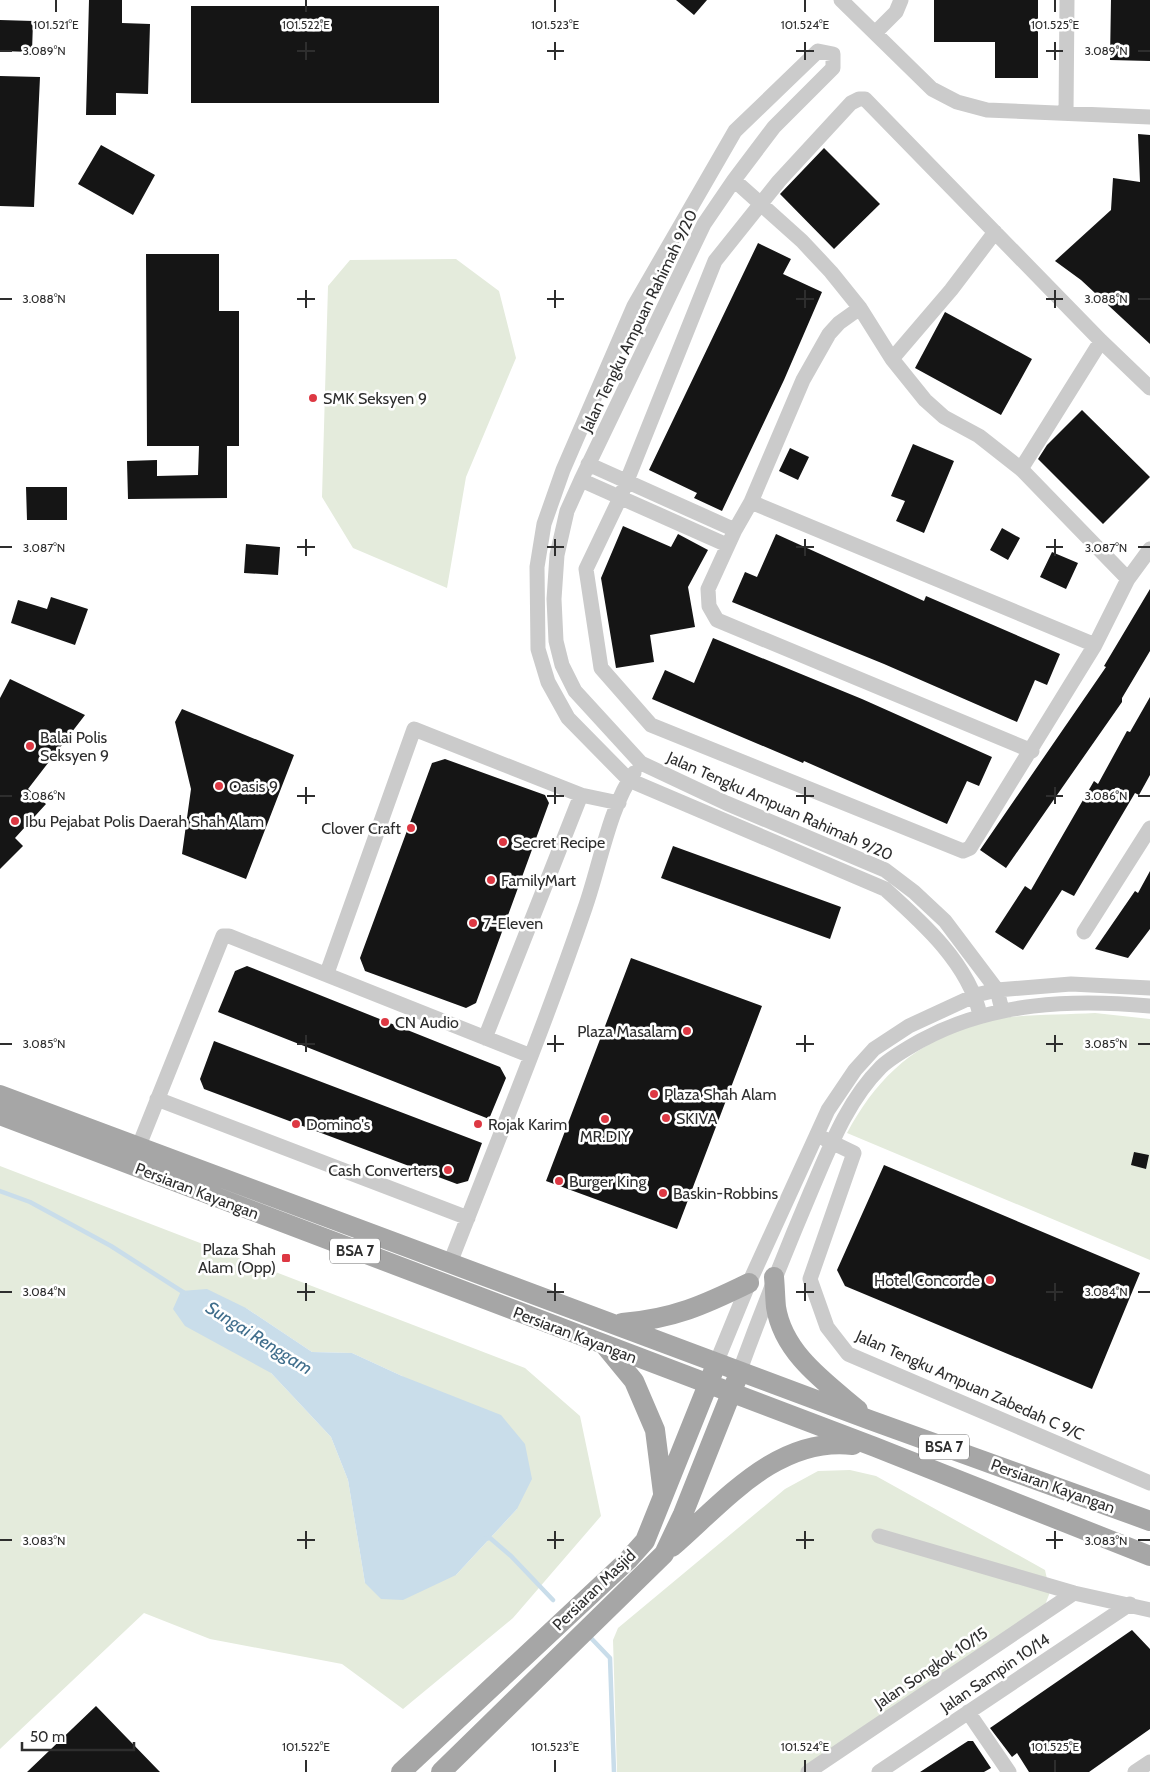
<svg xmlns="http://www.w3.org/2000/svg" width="1150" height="1772" font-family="Cabin,sans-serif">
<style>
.green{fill:#e4ebdc;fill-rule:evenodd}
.water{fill:#c9ddea}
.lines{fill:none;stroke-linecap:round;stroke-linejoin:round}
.stream{stroke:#c9ddea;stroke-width:4.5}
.building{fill:#151515}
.minor{stroke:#cbcbcb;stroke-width:15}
.major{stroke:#a6a6a6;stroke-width:20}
.ticks{fill:none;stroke:#2e2e2e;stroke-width:2}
.poi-dot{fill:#dd3843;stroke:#fff;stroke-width:2}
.labels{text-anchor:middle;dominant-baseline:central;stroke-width:5;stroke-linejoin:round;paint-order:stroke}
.shield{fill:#fff;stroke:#6d6d6d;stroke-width:1}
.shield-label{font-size:15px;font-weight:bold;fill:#2e2e2e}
.street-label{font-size:16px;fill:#2e2e2e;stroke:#fff}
.poi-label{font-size:16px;fill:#2e2e2e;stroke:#fff;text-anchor:start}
.water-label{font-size:18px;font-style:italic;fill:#406e8c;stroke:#fff}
.ticks-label{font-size:12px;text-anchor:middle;fill:#2e2e2e;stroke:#fff;stroke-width:5;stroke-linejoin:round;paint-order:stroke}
</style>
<rect width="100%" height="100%" fill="#fff"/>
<path class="green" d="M456,259L499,291L516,358L466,477L447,588L353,548L322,497L328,286L350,260Z
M1095,1013L1150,1019V1260L847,1133C874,1083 908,1048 963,1029C971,1026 980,1022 988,1020C1020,1014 1061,1015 1095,1013Z
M0,1166L525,1368L580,1416L601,1516L513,1618L403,1709L342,1664L210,1639L144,1613L0,1749ZM246,1308L312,1352L352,1353L402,1376L517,1509L456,1575L365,1583L348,1480L331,1437L271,1373Z
M850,1470L876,1476L1045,1570L1050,1592L1042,1613L813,1772H617L613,1640L618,1628L785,1489L818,1471Z"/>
<path class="water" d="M207,1289L246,1308L312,1352L352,1353L402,1376L501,1415L525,1444L532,1479L517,1509L456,1575L403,1600L381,1599L365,1583L348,1480L331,1437L271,1373L185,1326L173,1309L181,1291Z"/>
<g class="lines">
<path class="stream" d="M0,1191L30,1202L111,1246L186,1294
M484,1539L490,1538L511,1556L553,1600
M590,1637L610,1658L614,1772"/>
</g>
<path class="building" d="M89,0H122V23L150,24L148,94L116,93V115H86Z
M676,0H707L694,15Z
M934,0H1038V78H995V42H934Z
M1111,0H1150V61L1110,60Z
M191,6H439V103H191Z
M0,20L33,21L32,52L0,51Z
M0,76L40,77L34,207L0,206Z
M1138,134L1150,135V344L1081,280L1055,261L1111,210L1113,178L1140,182Z
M101,145L155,175L133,215L78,184Z
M824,148L880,204L834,249L780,194Z
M758,243L791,259L783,274L822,292L784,380L722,511L694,498L697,493L649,470Z
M146,254H219V311H239V446H227V498L128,499L127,461L157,460V476L198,475L199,446H147Z
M945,312L1032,359L1001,415L915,368Z
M1082,410L1150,477L1103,524L1038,459L1047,445Z
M913,444L954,461L924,533L896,521L905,501L891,496Z
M790,448L809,457L798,480L779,471Z
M26,487H67V520H27Z
M623,526L671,547L678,534L708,550L688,587L695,627L650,635L654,662L616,668L601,578Z
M1002,528L1020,538L1008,560L990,550Z
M776,534L924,601L926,596L1060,654L1047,685L1035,680L1017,722L884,664L732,602L745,572L757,577Z
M246,544L280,547L278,575L244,573Z
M1052,552L1078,563L1066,589L1040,577Z
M1150,589V651L1122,698V702L1006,868L980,850L1106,667L1104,666Z
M51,597L88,609L75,645L11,623L18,600L47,609Z
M713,638L862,699L992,757L979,786L967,781L947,824L804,761L803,763L652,699L665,670L694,683Z
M10,679L85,715L28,789L46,804L15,838L23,846L0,869V698Z
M1150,697V775L1139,795L1135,793L1074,896L1062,890L1023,950L995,932L1025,886L1031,890L1094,781L1098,784L1127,731L1130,732Z
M182,709L294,755L246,879L182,854L191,789L175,722Z
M445,759L545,795L549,803L476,1003L466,1008L365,971L360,958L432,763Z
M673,846L841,907L830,939L661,878Z
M1150,871V929L1128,958L1095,949L1135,891L1138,893Z
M631,958L762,1006L677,1229L546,1181Z
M247,966L500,1067L506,1078L489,1119L218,1012L235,971Z
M214,1041L482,1143L468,1181L457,1184L204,1089L200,1079Z
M1134,1152L1149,1155L1146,1169L1131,1165Z
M884,1165L1140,1273L1092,1389L845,1286L837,1270Z
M1132,1630L1150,1649V1729L1089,1772H1029L1017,1753L1012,1757L990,1728Z
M96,1706L160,1772H27Z
M968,1741H973L991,1768L984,1772H920Z"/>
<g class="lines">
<path class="minor" d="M841,0L932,89L957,102L987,110L1150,117
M875,33L896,12L901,0
M1066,113L1067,0
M734,180L802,241L831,272L860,308L892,359L925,400L944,417L979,436L1021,469L1128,579
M860,308L839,323L829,334L803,380L751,502L735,530L708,589L709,606L717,620L1032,751
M892,359L951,290L995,232
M1150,388L1101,341L865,99H859L851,103L779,181L715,261L620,498L586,569L601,668L651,725L963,851L970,848L1095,645L1128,579L1150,549
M588,464L735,530
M1021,469L1101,341
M581,480L727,545
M751,502L1095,645
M1084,932L1150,828
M327,973L414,729L581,795L619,803
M980,1015C969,964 923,923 885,889L629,780L568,718L548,682L538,649L537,567L544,524L563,470L634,306L735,131L818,51L833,54V68L774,127L734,180L704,224L581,480L567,511L557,555L554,599L556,641L562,665L575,691L641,763L726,803L885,870L914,892L945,921L997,990L1002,1010
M485,1038L581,795
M157,1099L468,1218
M825,1139L854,1153L810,1279L827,1327L848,1354L1150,1483
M138,1148L223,936H229L531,1056
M450,1263C496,1145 544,1028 585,908C599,869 610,805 634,773
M717,1361L749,1283L828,1110L855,1070L874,1049L909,1026L976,995L997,990L1071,984L1150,988
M740,1370C762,1310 786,1250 811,1191C830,1147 847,1101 881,1067C893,1056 908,1048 922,1040C992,1002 1072,999 1150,1006
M879,1536L1074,1593L1150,1610
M968,1712L1009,1772
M808,1772L1074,1593
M879,1772L1130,1604
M1135,1772L1150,1762"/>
<path class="major" d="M0,1095L870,1420L1150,1521
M0,1115L875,1447L1150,1556
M774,1277C775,1287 775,1297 776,1307C783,1353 825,1382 858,1410
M622,1323C673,1319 704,1305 749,1283
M606,1347L634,1381L655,1430L663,1493
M672,1547C724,1502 777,1436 853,1445
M401,1772L628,1560L645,1541L713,1372
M441,1772L664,1554L683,1514L736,1381"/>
</g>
<path class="ticks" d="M56,0V12M306,0V12M555,0V12M805,0V12M1055,0V12M306,42V60M555,42V60M805,42V60M1055,42V60M0,51H12M297,51H315M547,51H564M796,51H814M1046,51H1063M1138,51H1150M306,290V308M555,290V308M805,290V308M1055,290V308M0,299H12M297,299H315M547,299H564M796,299H814M1046,299H1063M1138,299H1150M306,539V556M555,539V556M805,539V556M1055,539V556M0,547H12M297,547H315M547,547H564M796,547H814M1046,547H1063M1138,547H1150M306,787V804M555,787V804M805,787V804M1055,787V804M0,796H12M297,796H315M547,796H564M796,796H814M1046,796H1063M1138,796H1150M306,1035V1052M555,1035V1052M805,1035V1052M1055,1035V1052M0,1044H12M297,1044H315M547,1044H564M796,1044H814M1046,1044H1063M1138,1044H1150M306,1283V1301M555,1283V1301M805,1283V1301M1055,1283V1301M0,1292H12M297,1292H315M547,1292H564M796,1292H814M1046,1292H1063M1138,1292H1150M306,1531V1549M555,1531V1549M805,1531V1549M1055,1531V1549M0,1540H12M297,1540H315M547,1540H564M796,1540H814M1046,1540H1063M1138,1540H1150M306,1760V1772M555,1760V1772M805,1760V1772M1055,1760V1772"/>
<g class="poi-dot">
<circle cx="313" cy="398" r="5"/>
<circle cx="30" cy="746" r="5"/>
<circle cx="219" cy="786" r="5"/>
<circle cx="15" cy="821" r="5"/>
<circle cx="411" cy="828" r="5"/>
<circle cx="503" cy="842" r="5"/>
<circle cx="491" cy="880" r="5"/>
<circle cx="473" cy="923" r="5"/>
<circle cx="385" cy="1022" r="5"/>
<circle cx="687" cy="1031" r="5"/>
<circle cx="654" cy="1094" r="5"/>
<circle cx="666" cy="1118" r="5"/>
<circle cx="605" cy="1119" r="5"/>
<circle cx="296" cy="1124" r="5"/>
<circle cx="478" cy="1124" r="5"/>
<circle cx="448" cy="1170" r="5"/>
<circle cx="559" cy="1181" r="5"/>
<circle cx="663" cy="1193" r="5"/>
<rect x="281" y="1253" width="10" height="10" rx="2.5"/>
<circle cx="990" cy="1280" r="5"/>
</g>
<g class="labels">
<g class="shield">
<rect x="330" y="1238.5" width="50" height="25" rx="4"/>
<rect x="919" y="1434.5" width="50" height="25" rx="4"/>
</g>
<g class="shield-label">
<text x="355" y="1251">BSA 7</text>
<text x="944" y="1447">BSA 7</text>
</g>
<g class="street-label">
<text transform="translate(639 321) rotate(-64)">Jalan Tengku Ampuan Rahimah 9/20</text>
<text transform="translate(780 806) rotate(24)">Jalan Tengku Ampuan Rahimah 9/20</text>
<text transform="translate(197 1191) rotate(21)">Persiaran Kayangan</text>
<text transform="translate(575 1335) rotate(21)">Persiaran Kayangan</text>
<text transform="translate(970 1385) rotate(24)">Jalan Tengku Ampuan Zabedah C 9/C</text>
<text transform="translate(1053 1486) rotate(20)">Persiaran Kayangan</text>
<text transform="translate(594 1590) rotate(-44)">Persiaran Masjid</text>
<text transform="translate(931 1668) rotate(-34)">Jalan Songkok 10/15</text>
<text transform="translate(995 1673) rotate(-34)">Jalan Sampin 10/14</text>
</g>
<g class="poi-label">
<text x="323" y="398">SMK Seksyen 9</text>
<text x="40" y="737">Balai Polis<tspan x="40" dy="18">Seksyen 9</tspan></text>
<text x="229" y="786">Oasis 9</text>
<text x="25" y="821">Ibu Pejabat Polis Daerah Shah Alam</text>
<text x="401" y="828" text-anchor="end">Clover Craft</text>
<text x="513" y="842">Secret Recipe</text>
<text x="501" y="880">FamilyMart</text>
<text x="483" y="923">7-Eleven</text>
<text x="395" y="1022">CN Audio</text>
<text x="677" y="1031" text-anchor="end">Plaza Masalam</text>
<text x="664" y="1094">Plaza Shah Alam</text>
<text x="676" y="1118">SKIVA</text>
<text x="306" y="1124">Domino's</text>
<text x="488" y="1124">Rojak Karim</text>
<text x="605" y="1136" text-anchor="middle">MR.DIY</text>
<text x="438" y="1170" text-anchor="end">Cash Converters</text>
<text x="569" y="1181">Burger King</text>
<text x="673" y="1193">Baskin-Robbins</text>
<text x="276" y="1249" text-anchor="end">Plaza Shah<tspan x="276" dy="18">Alam (Opp)</tspan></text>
<text x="980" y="1280" text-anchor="end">Hotel Concorde</text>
</g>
<g class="water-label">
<text transform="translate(259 1338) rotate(32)">Sungai Renggam</text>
</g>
</g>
<g class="ticks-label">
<text x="56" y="29">101.521°E</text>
<text x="306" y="29">101.522°E</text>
<text x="555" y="29">101.523°E</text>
<text x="805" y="29">101.524°E</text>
<text x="1055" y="29">101.525°E</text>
<text x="44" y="55">3.089°N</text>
<text x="1106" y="55">3.089°N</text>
<text x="44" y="303">3.088°N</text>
<text x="1106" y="303">3.088°N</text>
<text x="44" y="552">3.087°N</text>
<text x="1106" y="552">3.087°N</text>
<text x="44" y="800">3.086°N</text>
<text x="1106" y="800">3.086°N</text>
<text x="44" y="1048">3.085°N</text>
<text x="1106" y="1048">3.085°N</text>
<text x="44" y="1296">3.084°N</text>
<text x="1106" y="1296">3.084°N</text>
<text x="44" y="1545">3.083°N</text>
<text x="1106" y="1545">3.083°N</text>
<text x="306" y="1751">101.522°E</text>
<text x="555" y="1751">101.523°E</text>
<text x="805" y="1751">101.524°E</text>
<text x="1055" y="1751">101.525°E</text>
</g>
<path d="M22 1742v8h112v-8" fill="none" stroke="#2e2e2e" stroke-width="2.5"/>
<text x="30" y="1742" font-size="15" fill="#2e2e2e" stroke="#ffffff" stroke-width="4" paint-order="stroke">50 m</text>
</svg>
